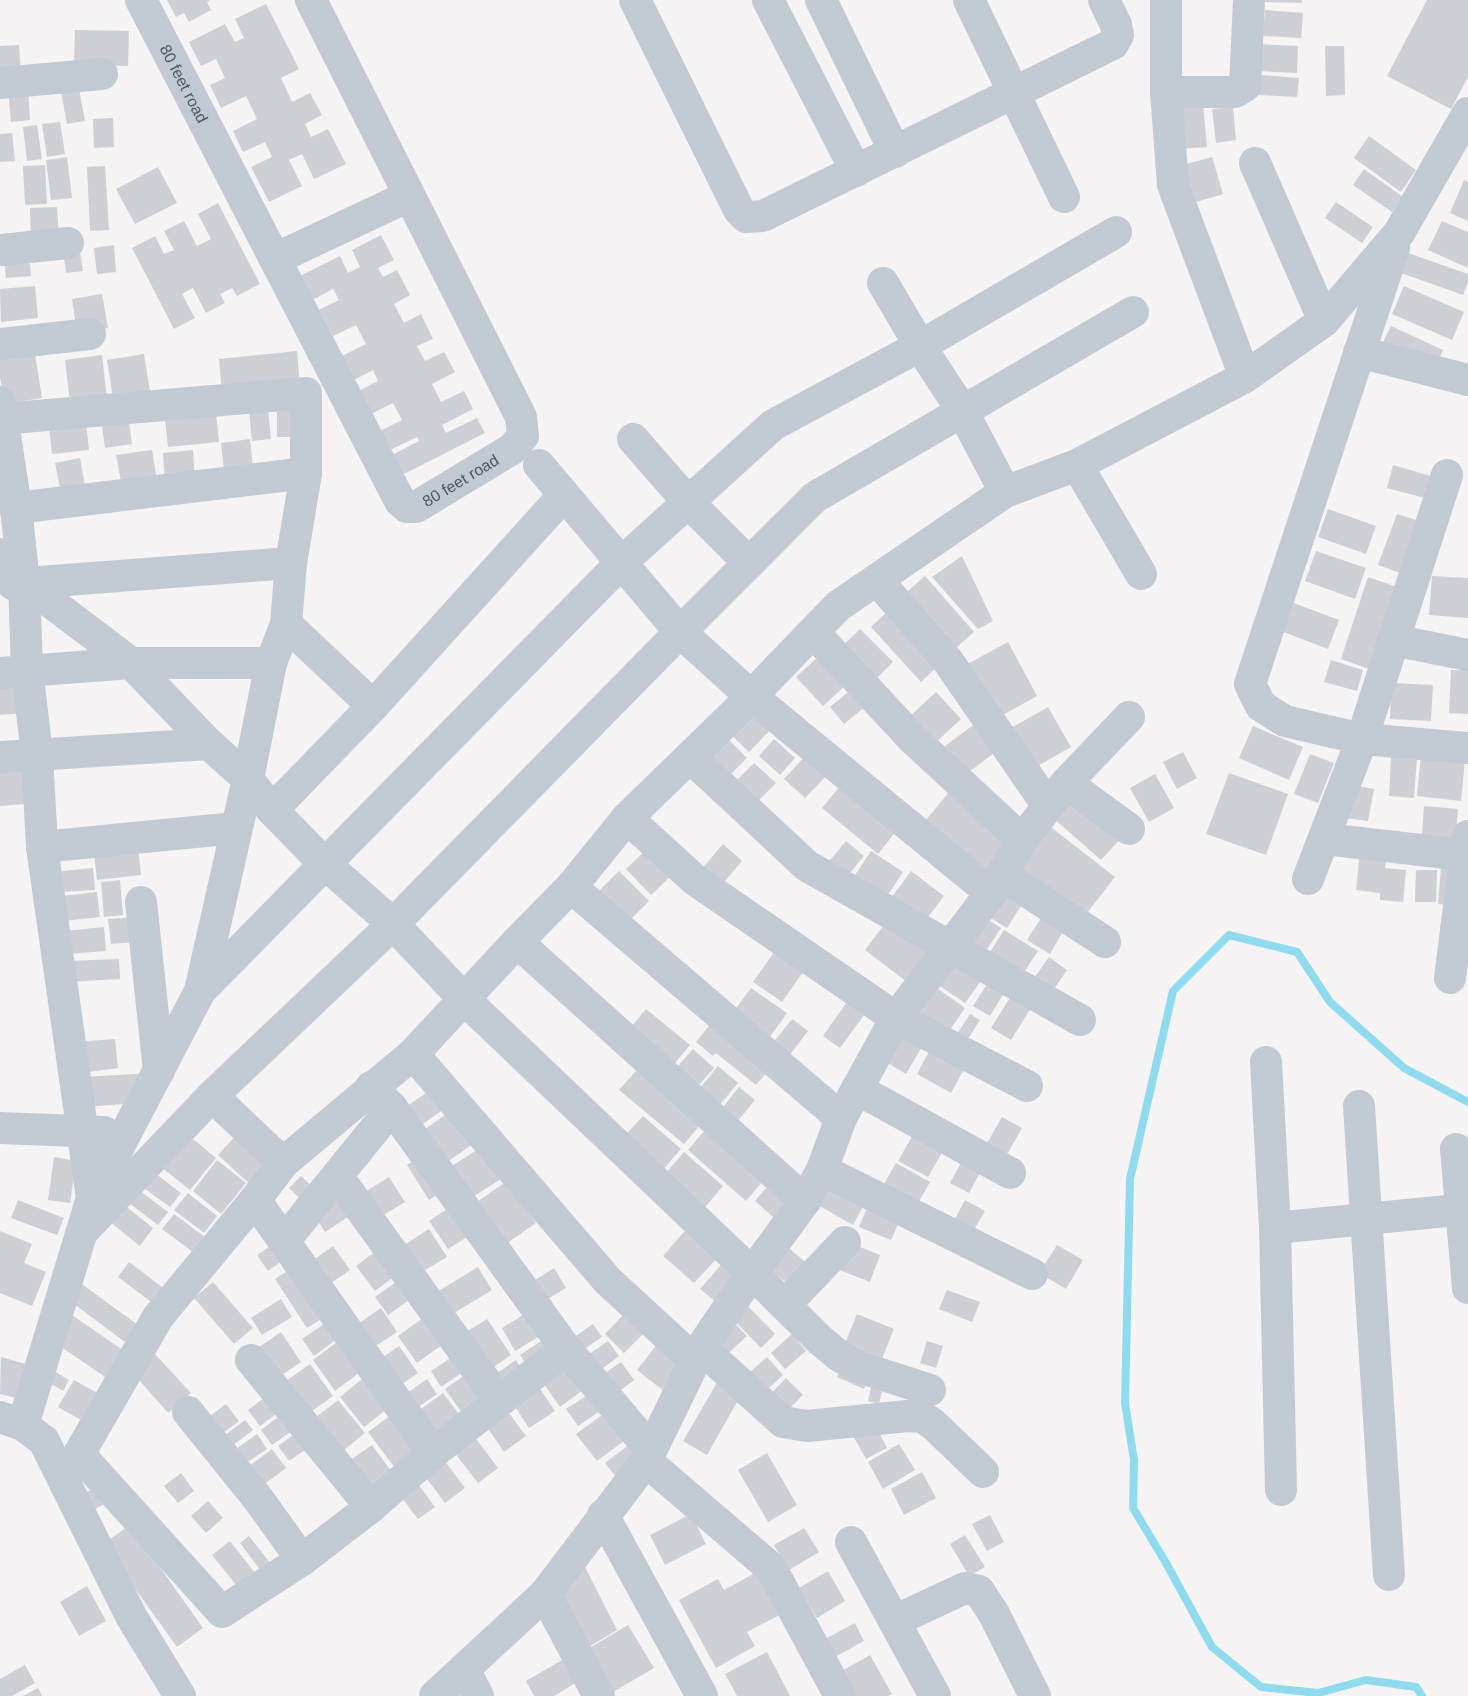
<svg xmlns="http://www.w3.org/2000/svg" width="1468" height="1696" font-family="Helvetica,sans-serif">
<style>
.lines{fill:none;stroke-linecap:round;stroke-linejoin:round}
.stream{stroke:#90daee;stroke-width:8}
.building{fill:#cdcfd5}
.minor{stroke:#c1cad2;stroke-width:32}
.labels{text-anchor:middle;dominant-baseline:central;stroke-width:5;stroke-linejoin:round;paint-order:stroke}
.street-label{font-size:16px;fill:#4a5661;stroke:#fff}
</style>
<rect width="100%" height="100%" fill="#f5f3f3"/>
<g class="lines">
<path class="stream" d="M1422,1696L1416,1687L1366,1680L1318,1693L1261,1687L1212,1647L1166,1563L1133,1508L1134,1460L1125,1403L1130,1179L1173,991L1229,935L1297,952L1330,1002L1404,1068L1468,1102"/>
</g>
<path class="building" d="M167,0H210L207,2L211,10L189,22L184,13L176,17Z
M1261,0H1302V3L1261,2Z
M1427,0H1468V77L1451,109L1387,76Z
M266,4L299,69L281,78L292,102L310,93L322,115L305,124L311,137L328,129L346,164L314,179L302,154L289,160L302,186L269,202L251,167L272,157L265,142L243,152L233,131L257,119L246,96L221,108L210,85L225,78L216,59L201,66L189,42L225,24L235,42L244,38L235,19Z
M1265,10L1303,13L1301,38L1263,36Z
M75,30L129,31L128,66L74,64Z
M1257,44L1298,46L1297,73L1256,71Z
M19,45L21,74L0,75V46Z
M1325,46H1344L1345,95L1326,96Z
M1259,75L1299,78L1297,97L1258,95Z
M77,78L85,121L67,124L59,81Z
M28,89L30,120L11,122L8,90Z
M1203,104L1207,147L1179,149L1175,107Z
M1233,107L1236,140L1216,143L1212,109Z
M113,118L114,147L94,148L93,119Z
M60,122L65,154L47,157L42,124Z
M37,125L42,159L27,161L23,127Z
M12,133L15,161L0,162V134Z
M1369,136L1416,170L1401,192L1354,158Z
M67,157L72,198L51,200L46,160Z
M1212,157L1223,194L1193,203L1182,165Z
M45,165L47,204L25,205L23,166Z
M105,166L109,230L90,231L87,167Z
M158,167L177,203L135,224L116,189Z
M1364,169L1403,197L1392,212L1353,185Z
M1464,180L1468,182V221L1450,213Z
M1336,202L1373,227L1362,243L1325,218Z
M218,203L260,284L237,296L232,288L220,294L225,303L206,313L193,288L182,294L195,318L174,329L132,248L155,236L164,254L174,250L164,231L184,221L197,246L211,239L198,214Z
M57,207L59,239L31,240L30,208Z
M1442,221L1468,232V268L1428,250Z
M381,235L394,260L378,268L383,277L397,270L410,295L394,304L404,323L421,314L433,339L417,346L425,361L444,352L455,372L432,384L441,402L464,391L473,409L442,425L446,433L477,418L485,433L400,476L390,456L419,441L417,437L390,450L380,431L402,420L393,403L371,414L359,391L378,381L373,370L354,380L342,356L366,344L356,325L333,336L319,310L339,300L333,289L312,300L300,276L340,256L348,273L360,267L352,250Z
M114,245L116,272L97,274L94,248Z
M79,246L83,271L66,273L63,249Z
M1408,253L1468,274V282L1463,295L1401,273Z
M29,255L31,276L6,278L4,257Z
M35,286L38,318L1,322L0,289Z
M1404,286L1464,312L1452,340L1392,314Z
M102,294L108,328L77,333L72,299Z
M1391,326L1443,350L1435,368L1382,344Z
M34,348L42,398L4,404L0,376V353Z
M297,351L300,386L222,394L219,359Z
M144,354L150,392L113,398L107,360Z
M102,355L107,399L70,403L65,360Z
M277,398H295V437H277Z
M267,399L271,439L252,441L248,401Z
M215,404L219,442L168,447L164,410Z
M127,408L132,444L105,448L100,412Z
M85,415L89,450L52,454L48,419Z
M250,439L254,477L225,480L221,443Z
M152,450L158,486L123,492L116,455Z
M193,450L195,480L165,482L163,453Z
M80,458L86,492L62,497L55,463Z
M1393,465L1434,477L1428,499L1387,488Z
M1328,509L1376,526L1366,554L1318,537Z
M1397,514L1422,522L1403,574L1378,565Z
M1316,551L1366,568L1355,599L1305,581Z
M962,556L993,621L978,629L932,577Z
M925,576L974,632L949,654L900,598Z
M1432,576L1468,578V618L1429,615Z
M1368,577L1397,587L1369,669L1341,659Z
M1291,602L1339,620L1328,649L1281,631Z
M892,607L942,662L921,682L871,627Z
M860,629L893,662L868,687L835,653Z
M1008,642L1037,696L994,720L964,666Z
M820,655L847,684L823,706L796,677Z
M1331,660L1363,670L1357,691L1324,682Z
M1451,670H1468V714L1449,713Z
M24,676L27,713L0,715V677Z
M1391,683L1433,685L1431,721L1390,719Z
M853,688L867,705L844,724L830,707Z
M936,692L961,719L931,747L906,720Z
M753,702L776,724L749,752L726,730Z
M1048,707L1071,747L1027,772L1004,732Z
M976,723L997,751L966,774L945,746Z
M1253,726L1303,747L1289,780L1239,758Z
M726,737L747,758L725,780L704,759Z
M774,739L795,758L780,775L759,756Z
M1183,752L1197,778L1177,789L1163,762Z
M807,754L828,774L805,798L784,779Z
M1310,754L1334,763L1318,803L1294,794Z
M1421,756L1465,760L1461,801L1417,796Z
M1391,757L1417,758L1414,798L1389,796Z
M32,763L35,803L0,806V765Z
M754,763L776,783L753,806L732,785Z
M1229,773L1288,794L1266,855L1206,834Z
M1155,774L1174,808L1149,822L1130,788Z
M845,780L901,825L878,854L822,808Z
M1352,785L1374,789L1368,821L1346,818Z
M950,791L1015,844L985,879L921,826Z
M1074,792L1123,836L1101,860L1052,817Z
M1424,806L1458,809L1455,848L1421,846Z
M1047,824L1115,877L1080,922L1012,869Z
M137,839L141,875L97,880L93,844Z
M846,841L864,856L844,880L826,865Z
M652,844L677,870L651,895L626,869Z
M723,844L742,861L718,889L699,872Z
M1360,850L1387,852L1385,868L1406,870L1403,902L1380,900V893L1356,890Z
M871,851L903,872L883,902L851,881Z
M1441,867L1460,869L1457,906L1438,904Z
M93,868L95,890L63,892L62,871Z
M1416,870H1437L1436,902H1415Z
M619,871L649,901L628,922L598,892Z
M911,871L944,896L922,925L889,901Z
M120,880L123,915L104,917L101,882Z
M1001,886L1024,901L1007,928L984,914Z
M97,892L100,917L64,921L61,896Z
M981,915L1001,928L982,957L962,944Z
M1043,915L1065,928L1050,954L1027,940Z
M137,917L140,942L111,944L108,919Z
M887,921L934,956L911,985L865,950Z
M104,927L106,951L67,954L65,931Z
M1004,930L1038,951L1019,980L985,960Z
M777,948L805,969L782,1002L753,982Z
M950,954L983,978L965,1003L931,980Z
M1049,957L1067,970L1048,998L1029,985Z
M119,959L120,979L68,982V961Z
M991,978L1007,988L990,1016L973,1006Z
M927,981L965,1008L945,1037L907,1010Z
M751,988L787,1013L767,1041L731,1015Z
M1011,996L1031,1008L1011,1040L991,1028Z
M847,1002L865,1014L840,1048L823,1036Z
M646,1009L690,1045L670,1069L626,1033Z
M970,1014L980,1020L964,1045L954,1039Z
M716,1017L774,1064L756,1085L716,1053L713,1056L696,1042Z
M792,1019L808,1031L785,1061L769,1048Z
M897,1023L926,1040L906,1074L878,1057Z
M115,1039L118,1068L81,1073L77,1042Z
M933,1044L968,1062L951,1093L917,1074Z
M693,1049L714,1068L691,1094L670,1075Z
M641,1065L705,1119L684,1144L619,1090Z
M718,1066L738,1083L717,1108L697,1092Z
M153,1073L138,1103L83,1107L82,1077Z
M436,1086L450,1105L414,1130L400,1111Z
M739,1087L755,1100L732,1128L717,1115Z
M455,1108L477,1141L440,1167L418,1134Z
M643,1116L681,1149L660,1173L621,1140Z
M1002,1117L1022,1128L1006,1156L986,1145Z
M711,1123L769,1174L746,1201L688,1150Z
M182,1130L216,1158L190,1190L156,1163Z
M239,1132L272,1162L251,1185L218,1155Z
M914,1133L944,1149L928,1177L898,1161Z
M483,1146L504,1177L465,1202L444,1171Z
M684,1152L723,1186L700,1213L661,1179Z
M422,1156L443,1191L429,1200L407,1165Z
M54,1157L76,1161L70,1203L48,1200Z
M963,1159L982,1169L969,1193L950,1183Z
M217,1160L246,1183L221,1214L193,1191Z
M896,1163L930,1182L914,1210L880,1191Z
M152,1171L181,1193L170,1207L141,1186Z
M301,1176L319,1193L307,1205L289,1188Z
M389,1177L405,1202L375,1220L360,1195Z
M827,1178L867,1199L853,1225L814,1203Z
M774,1179L799,1201L780,1223L755,1201Z
M507,1181L536,1223L500,1248L471,1206Z
M135,1187L168,1212L158,1225L125,1200Z
M188,1193L217,1216L204,1233L174,1210Z
M339,1196L351,1215L325,1232L313,1213Z
M18,1200L64,1218L57,1235L11,1218Z
M965,1200L985,1211L969,1238L950,1228Z
M456,1203L475,1232L448,1249L429,1221Z
M124,1205L153,1228L140,1246L110,1222Z
M868,1206L900,1220L891,1240L859,1227Z
M174,1214L205,1237L193,1252L162,1229Z
M690,1225L722,1253L694,1283L663,1256Z
M429,1229L447,1257L415,1276L398,1249Z
M0,1231L32,1244L24,1263L46,1272L32,1306L0,1293Z
M278,1241L289,1256L268,1271L257,1255Z
M848,1242L880,1255L870,1282L837,1269Z
M1057,1245L1083,1260L1066,1289L1039,1273Z
M333,1246L350,1270L324,1288L308,1264Z
M786,1246L809,1265L792,1287L768,1268Z
M380,1248L399,1273L375,1291L356,1266Z
M727,1258L746,1273L720,1305L700,1289Z
M129,1262L166,1290L154,1304L118,1277Z
M297,1265L329,1314L307,1328L275,1279Z
M478,1267L492,1290L446,1318L432,1295Z
M554,1268L566,1288L539,1304L527,1285Z
M79,1282L138,1325L125,1342L66,1298Z
M213,1282L253,1328L234,1344L194,1298Z
M396,1282L409,1300L388,1315L375,1297Z
M947,1290L980,1302L972,1322L939,1309Z
M281,1299L292,1317L262,1335L251,1318Z
M741,1299L775,1334L761,1348L727,1313Z
M381,1308L397,1332L368,1351L352,1328Z
M533,1309L546,1332L515,1351L502,1328Z
M626,1312L646,1331L624,1353L605,1334Z
M69,1313L127,1353L108,1379L51,1340Z
M857,1314L894,1329L881,1361L844,1346Z
M427,1315L446,1342L417,1363L398,1336Z
M487,1319L511,1355L485,1373L460,1336Z
M330,1320L341,1336L314,1356L302,1339Z
M732,1321L747,1336L722,1359L708,1344Z
M593,1324L602,1337L577,1354L568,1341Z
M281,1332L301,1362L273,1381L252,1352Z
M792,1334L806,1351L785,1369L771,1353Z
M549,1336L559,1351L530,1370L520,1355Z
M341,1339L364,1369L335,1391L313,1360Z
M608,1341L619,1356L594,1375L582,1359Z
M927,1341L943,1346L936,1368L920,1363Z
M658,1343L686,1366L665,1392L637,1370Z
M399,1346L418,1373L395,1389L376,1362Z
M154,1353L191,1393L168,1413L132,1372Z
M458,1353L469,1368L441,1387L431,1371Z
M564,1355L587,1387L560,1407L537,1374Z
M1,1357L33,1366L23,1400L0,1394Z
M767,1357L783,1375L760,1396L743,1378Z
M516,1360L525,1375L500,1392L490,1378Z
M621,1362L634,1380L612,1397L598,1378Z
M310,1364L333,1396L305,1416L282,1384Z
M842,1366L869,1378L864,1389L837,1377Z
M472,1370L491,1397L465,1417L445,1389Z
M54,1371L69,1380L63,1391L48,1382Z
M368,1374L392,1405L364,1427L340,1397Z
M874,1375L885,1378L879,1404L868,1401Z
M786,1378L803,1395L781,1417L764,1401Z
M427,1379L437,1394L410,1413L400,1398Z
M74,1380L101,1395L85,1422L58,1407Z
M718,1381L741,1395L707,1455L683,1441Z
M536,1383L555,1411L529,1428L510,1399Z
M594,1391L606,1407L578,1426L566,1409Z
M272,1392L284,1408L260,1426L248,1410Z
M443,1393L459,1414L430,1435L414,1414Z
M338,1400L365,1433L338,1455L311,1421Z
M226,1404L239,1421L215,1439L202,1422Z
M503,1405L526,1436L504,1452L482,1420Z
M289,1409L300,1425L272,1445L261,1430Z
M398,1410L428,1450L398,1472L368,1432Z
M609,1410L629,1437L597,1461L576,1434Z
M245,1420L253,1430L224,1452L216,1442Z
M874,1423L887,1448L866,1459L852,1434Z
M303,1428L314,1444L289,1461L278,1446Z
M257,1434L267,1449L239,1468L229,1454Z
M474,1436L498,1468L478,1483L454,1452Z
M634,1441L645,1455L617,1478L605,1463Z
M899,1444L915,1470L883,1489L868,1462Z
M372,1445L397,1479L371,1498L346,1463Z
M272,1449L286,1468L258,1489L244,1470Z
M438,1452L465,1488L445,1503L418,1467Z
M767,1453L797,1505L768,1522L738,1470Z
M922,1472L936,1498L904,1515L891,1489Z
M181,1473L194,1491L178,1503L164,1486Z
M412,1476L435,1507L418,1519L395,1489Z
M100,1484L110,1500L86,1515L76,1499Z
M208,1501L223,1518L206,1533L191,1516Z
M691,1514L706,1544L665,1565L650,1535Z
M990,1515L1004,1542L987,1551L972,1524Z
M130,1525L203,1628L177,1647L103,1544Z
M804,1528L819,1552L789,1570L774,1545Z
M965,1535L985,1567L969,1576L950,1544Z
M249,1536L271,1564L261,1571L240,1543Z
M230,1541L258,1577L241,1591L212,1555Z
M585,1567L617,1630L582,1651L554,1584Z
M766,1567L789,1610L747,1632L755,1646L716,1668L679,1600L718,1579L724,1590Z
M828,1571L845,1601L817,1618L799,1588Z
M87,1586L106,1621L79,1636L60,1602Z
M855,1623L864,1641L835,1657L825,1639Z
M628,1625L654,1668L613,1692L588,1649Z
M767,1652L790,1696H737L725,1674Z
M870,1655L892,1694L887,1696H854L840,1672Z
M569,1656L582,1679L554,1696H534L526,1681Z
M25,1665L35,1683L12,1696H0V1679Z
M38,1688L42,1696H23Z"/>
<g class="lines">
<g class="minor">
<path id="s1" d="M141,0L400,501L407,507H416L512,449L523,436L521,417L311,0"/>
<path d="M635,0L739,210L746,217L763,216L1113,44L1118,35L1116,25L1104,0"/>
<path d="M768,0L856,171"/>
<path d="M821,0L895,152"/>
<path d="M969,0L1064,197"/>
<path d="M1166,0V92L1173,185L1245,377"/>
<path d="M0,83L102,74"/>
<path d="M1166,92H1235L1245,86L1249,0"/>
<path d="M1255,163L1324,321"/>
<path d="M1394,248L1250,684L1261,706L1285,721L1362,739L1468,748"/>
<path d="M0,250L68,243"/>
<path d="M275,259L409,196"/>
<path d="M883,283L920,346L963,412L1005,492"/>
<path d="M0,344L90,334"/>
<path d="M1359,352L1468,380"/>
<path d="M0,402L16,508L24,582L27,670L37,754L42,847L92,1198"/>
<path d="M0,419L306,393V473L291,563L286,624L271,663L248,779L200,991L92,1198L23,1425"/>
<path d="M633,439L688,502L749,563"/>
<path d="M539,465L680,632L751,696L991,893"/>
<path d="M1077,465L1141,574"/>
<path d="M16,508L306,473"/>
<path d="M0,554L24,582L131,663L209,744L248,779L272,810L324,863L393,924L464,999L752,1273L820,1340L838,1355L859,1367L930,1390"/>
<path d="M877,580L948,661L1048,806"/>
<path d="M13,584L291,563"/>
<path d="M286,624L373,706"/>
<path d="M814,633L913,739L1022,840"/>
<path d="M1393,640L1468,655"/>
<path d="M0,673L131,663H271"/>
<path d="M0,757L209,744"/>
<path d="M690,757L807,866L1080,1020"/>
<path d="M1066,783L1129,829"/>
<path d="M272,810L373,706L564,495"/>
<path d="M627,818L695,880L896,1018L1027,1086"/>
<path d="M1325,839L1464,855"/>
<path d="M42,847L236,828"/>
<path d="M1002,875L1105,942"/>
<path d="M1308,879L1362,739L1447,475"/>
<path d="M571,887L841,1118"/>
<path d="M141,902L159,1071"/>
<path d="M517,942L805,1201"/>
<path d="M1450,978L1468,836"/>
<path d="M200,991L621,563L773,425L920,346L1116,232"/>
<path d="M413,1054L608,1281L695,1361"/>
<path d="M1266,1062L1275,1228L1281,1490"/>
<path d="M371,1087L392,1108L566,1349L651,1450"/>
<path d="M857,1089L1010,1173"/>
<path d="M212,1096L283,1163"/>
<path d="M1359,1106L1389,1575"/>
<path d="M0,1128L104,1132"/>
<path d="M1456,1149L1468,1288"/>
<path d="M822,1170L1032,1274"/>
<path d="M337,1176L499,1400"/>
<path d="M255,1200L433,1453"/>
<path d="M1275,1228L1468,1209"/>
<path d="M82,1232L212,1096L393,924L680,632L815,497L1133,312"/>
<path d="M284,1241L392,1108"/>
<path d="M785,1305L845,1242"/>
<path d="M701,1348L783,1422L807,1426L908,1416L923,1417L934,1425L983,1472"/>
<path d="M251,1360L371,1507"/>
<path d="M188,1412L259,1500L302,1560"/>
<path d="M0,1417L23,1425L44,1441L131,1616L180,1696"/>
<path d="M79,1454L222,1612L302,1560L371,1507L433,1453L566,1349"/>
<path d="M646,1461L771,1568L840,1696"/>
<path d="M64,1480L158,1317L255,1200L283,1163L413,1054L517,942L571,887L627,818L733,715L838,606L1005,492L1077,465L1245,377L1324,321L1399,233L1468,113"/>
<path d="M603,1515L702,1696"/>
<path d="M851,1542L935,1696"/>
<path d="M545,1594L599,1696"/>
<path d="M894,1621L965,1588L979,1591L994,1614L1035,1696"/>
<path d="M464,1669L478,1696"/>
<path d="M435,1696L545,1594L646,1461L701,1348L752,1273L805,1201L822,1170L841,1118L896,1018L991,893L1022,840L1066,783L1129,717"/>
</g>
</g>
<g class="labels">
<g class="street-label">
<text stroke="none"><textPath href="#s1" startOffset="94">80 feet road</textPath></text>
<text stroke="none"><textPath href="#s1" startOffset="634">80 feet road</textPath></text>
</g>
</g>
</svg>
